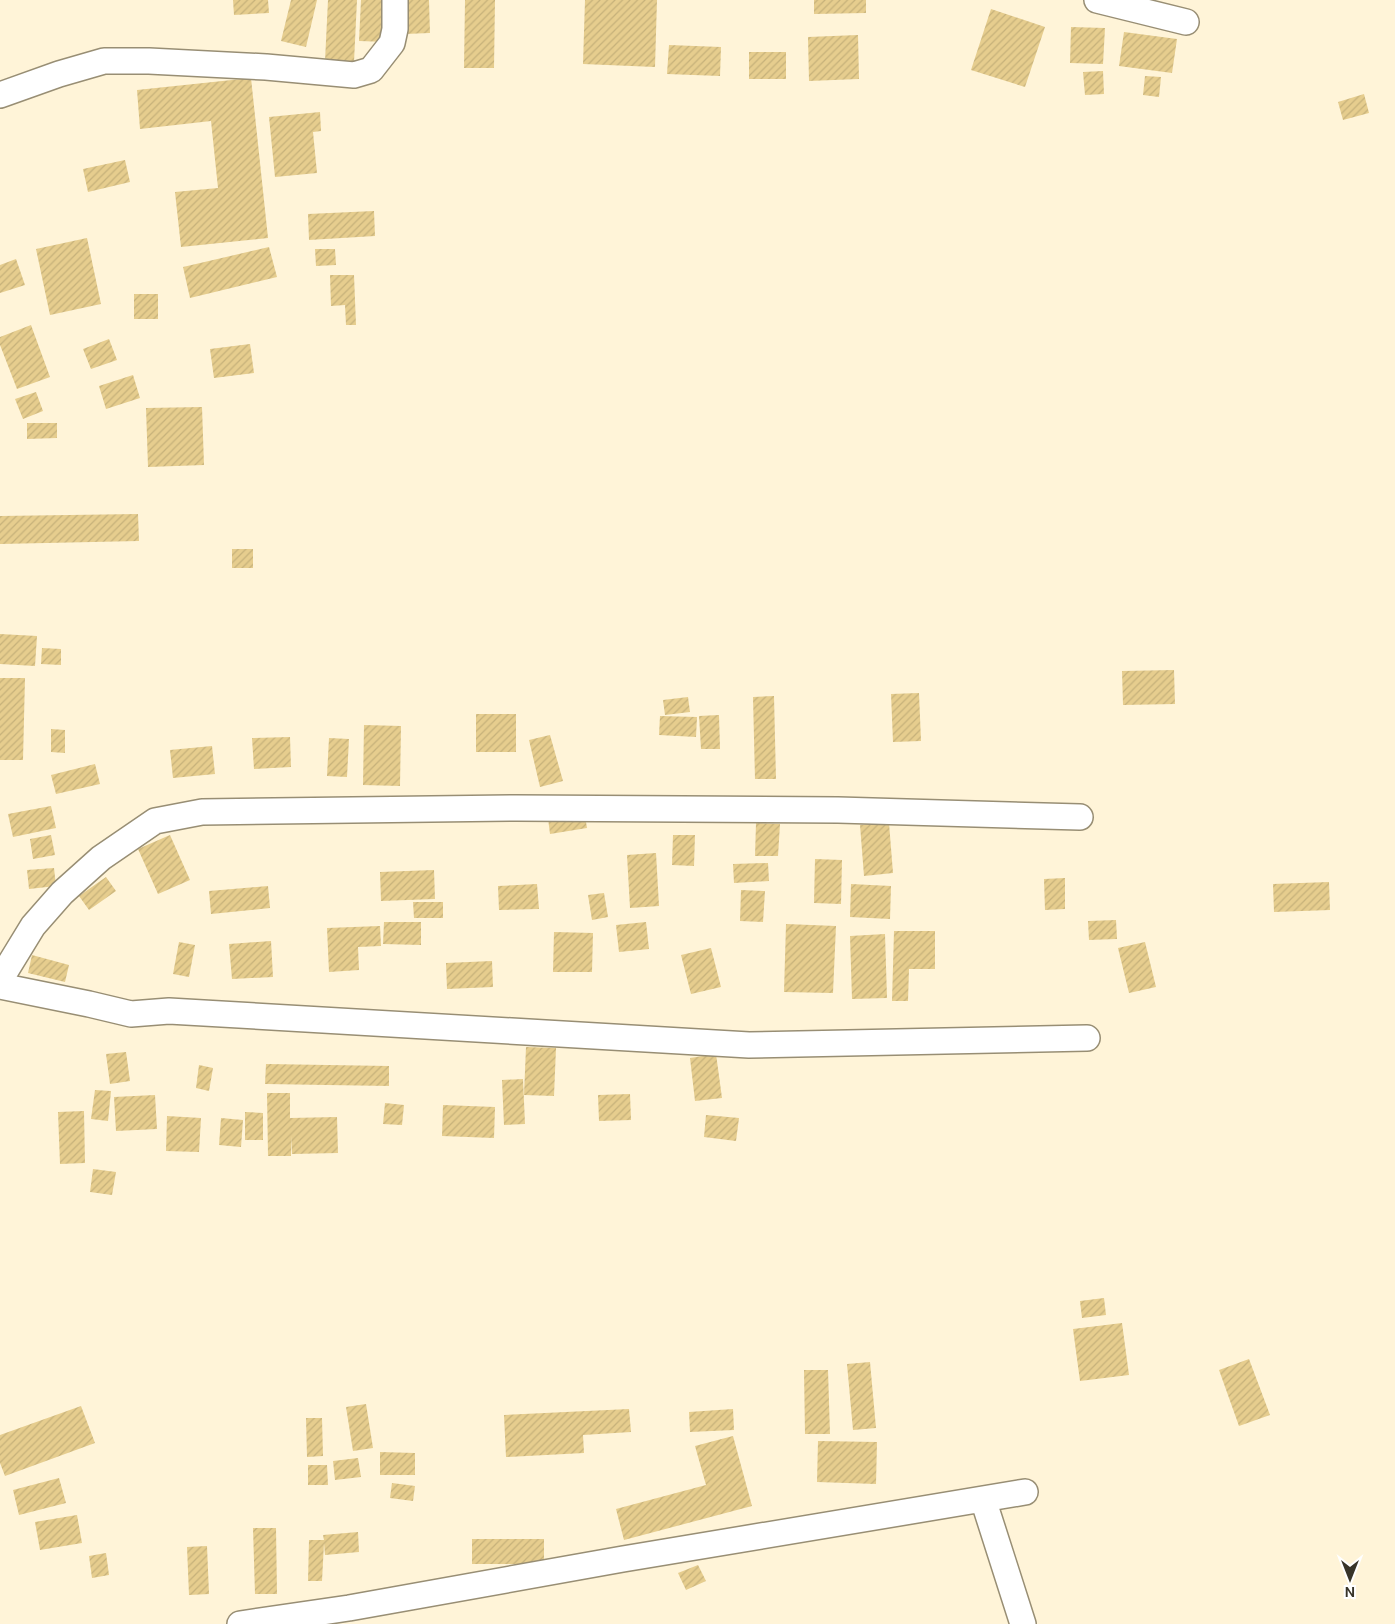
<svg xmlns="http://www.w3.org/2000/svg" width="1395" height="1624" font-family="'DM Sans',sans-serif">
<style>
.building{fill:url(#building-hatch)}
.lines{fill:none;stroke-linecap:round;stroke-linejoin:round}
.street-casing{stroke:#988e74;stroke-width:28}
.street{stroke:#fff;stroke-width:25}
</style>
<defs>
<pattern id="building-hatch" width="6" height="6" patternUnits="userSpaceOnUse" patternTransform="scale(1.25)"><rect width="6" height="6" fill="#e6cd8e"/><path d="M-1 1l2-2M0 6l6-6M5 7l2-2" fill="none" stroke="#c6b17a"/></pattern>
</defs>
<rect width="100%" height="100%" fill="#fff4d8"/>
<path class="building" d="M233,0H268L269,13L234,15Z
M291,0H317L306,47L281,41Z
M328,0H357L354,62L325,61Z
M361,0H389L387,42L359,41Z
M404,0H429L430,33L405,34Z
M465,0H495L494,68H464Z
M585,0H657L655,67L583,64Z
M814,0H866V13L814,14Z
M991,9L1045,27L1025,87L971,70Z
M1071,27L1105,28L1103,64L1070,63Z
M1124,32L1177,39L1172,73L1119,66Z
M858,35L859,79L809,81L808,37Z
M669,45L721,47L720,76L667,74Z
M749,52H786V79H749Z
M1103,71L1104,94L1085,95L1083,72Z
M1145,76L1161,77L1159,97L1143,95Z
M251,78L268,238L181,247L175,192L218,188L211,121L140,129L137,90Z
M1364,94L1369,113L1343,120L1338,102Z
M320,112L321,131L313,132L317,173L275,177L269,117Z
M125,160L130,182L88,192L83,169Z
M374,211L375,236L309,240L308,214Z
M87,238L101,304L50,315L36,249Z
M269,247L277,277L190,298L183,267Z
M315,249H335L336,265L316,266Z
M16,259L25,285L0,293V265Z
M330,275H354L356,325H346L345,305L331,306Z
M134,294H158V319H134Z
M31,325L50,377L17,389L0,345V337Z
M109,339L117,360L91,369L83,349Z
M250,344L254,373L214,378L210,349Z
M133,375L140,398L106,409L99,386Z
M36,392L43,411L23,419L15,399Z
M202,407L204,465L148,467L146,408Z
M27,423H57V438L27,439Z
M138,514L139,541L0,544V516Z
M232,549H253V568H232Z
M0,634L37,636L35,666L0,664Z
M42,648L61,649V665L41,664Z
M1174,670L1175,704L1123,705L1122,671Z
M0,678H25L23,760H0Z
M919,693L921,741L893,742L891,694Z
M774,696L776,779H755L753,697Z
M688,697L690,712L665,715L663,700Z
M476,714H516V752H476Z
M719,715L720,749H701L699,716Z
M660,716L697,717L696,737L659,735Z
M364,725L401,726L400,786L363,785Z
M51,729L65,730V753L51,752Z
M550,735L563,781L540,787L529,740Z
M290,737L291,767L254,769L252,738Z
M329,738L349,739L347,777L327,776Z
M212,746L215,774L173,778L170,750Z
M95,764L100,784L56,794L51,775Z
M583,804L587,828L550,834L547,810Z
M51,806L56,828L13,837L8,814Z
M756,823L780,824L778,856H755Z
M889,823L893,873L864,876L860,825Z
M51,835L55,855L33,859L30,839Z
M170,835L190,880L158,894L138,849Z
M673,835H695L694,866L672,865Z
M656,853L659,906L630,908L627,855Z
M815,859L842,860L841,904L814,903Z
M768,863L769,881L734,883L733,864Z
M54,868L56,886L29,889L27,870Z
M434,870L435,899L381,901L380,872Z
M106,877L116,891L89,910L79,896Z
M1065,878V909L1045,910L1044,879Z
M1329,882L1330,910L1274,912L1273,884Z
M537,884L539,909L499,910L498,886Z
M851,884L891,886L890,919L850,917Z
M268,886L270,908L211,914L209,891Z
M741,890L765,891L763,922L740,921Z
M604,893L608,917L592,920L588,895Z
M413,902H443V918H414Z
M1116,920L1117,939L1089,940L1088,921Z
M384,922H421V945L383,944Z
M646,922L649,949L619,952L616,925Z
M786,924L836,926L833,993L784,992Z
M380,926L381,946L358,947L359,970L329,972L327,928Z
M894,931H935V969H909L908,1001H892Z
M554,932L593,933L592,972H553Z
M885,934L887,998L852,999L850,936Z
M271,941L273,977L232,979L229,944Z
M179,942L195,945L189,977L173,974Z
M1145,942L1156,987L1129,993L1118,948Z
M711,948L721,987L691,994L681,955Z
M32,955L69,965L65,982L28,973Z
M492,961L493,987L447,989L446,963Z
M526,1047L556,1048L554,1096L524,1095Z
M126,1052L130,1081L110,1084L106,1054Z
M716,1054L722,1098L695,1101L690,1058Z
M266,1064L389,1066V1086L265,1084Z
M199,1065L213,1068L209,1091L196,1088Z
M523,1079L525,1124L504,1125L502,1080Z
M95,1090L111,1091L108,1121L91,1119Z
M267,1093H290V1118L337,1117L338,1153L292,1154L291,1136V1156H268Z
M630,1094L631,1120L599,1121L598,1095Z
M155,1095L157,1129L116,1131L114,1097Z
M385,1103L404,1105L402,1125L383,1124Z
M443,1105L495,1107L494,1138L442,1136Z
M84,1111L85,1163L60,1164L58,1112Z
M245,1112L263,1113V1140H245Z
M706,1115L739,1118L736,1141L704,1137Z
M167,1116L201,1118L199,1152L166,1151Z
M221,1118L243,1120L241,1147L219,1145Z
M93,1169L116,1172L112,1195L90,1192Z
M1104,1298L1106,1315L1082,1318L1080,1301Z
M1122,1323L1129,1375L1080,1381L1073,1329Z
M1249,1359L1270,1415L1239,1426L1219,1370Z
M870,1362L876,1428L853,1430L847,1364Z
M804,1370H828L830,1434H805Z
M366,1404L373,1448L353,1451L346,1407Z
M81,1406L95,1443L5,1476L0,1463V1435Z
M629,1409L631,1432L583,1435L584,1453L506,1457L504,1415Z
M733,1409L734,1430L690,1432L689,1412Z
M306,1418H322L323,1456L307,1457Z
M733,1436L752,1506L624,1540L616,1509L706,1485L695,1446Z
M818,1441L877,1442L876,1484L817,1482Z
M380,1452L415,1453V1475H380Z
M358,1458L361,1477L335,1480L333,1461Z
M308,1465H327L328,1485H308Z
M59,1478L66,1503L19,1515L13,1490Z
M392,1483L415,1486L413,1501L390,1498Z
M77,1515L82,1543L40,1550L35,1522Z
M253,1528H276L277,1594H255Z
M358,1532L359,1552L325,1555L324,1543L322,1581H308L309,1540H324L323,1535Z
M472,1539H544V1564H472Z
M207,1546L209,1594L189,1595L187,1547Z
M106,1553L109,1575L92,1578L89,1556Z
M698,1565L706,1581L686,1590L678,1573Z"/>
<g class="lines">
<g class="street-casing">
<path id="street" d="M1097,0L1186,22
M0,95L59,74L104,61H149L266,67L354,75L371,70L392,43L395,29V0
M0,980L33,926L62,893L101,858L155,821L202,812L517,808L838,810L1080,817
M0,986L89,1004L131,1014L169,1011L749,1045L1087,1038
M983,1499L1023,1624
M240,1624L349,1608L623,1559L1025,1492"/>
</g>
<use href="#street" class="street"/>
</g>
<g transform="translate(1350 1579) rotate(180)" stroke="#ffffff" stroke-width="4" paint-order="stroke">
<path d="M0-4L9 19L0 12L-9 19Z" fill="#383429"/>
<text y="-8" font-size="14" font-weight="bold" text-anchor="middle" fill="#383429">N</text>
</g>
</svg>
